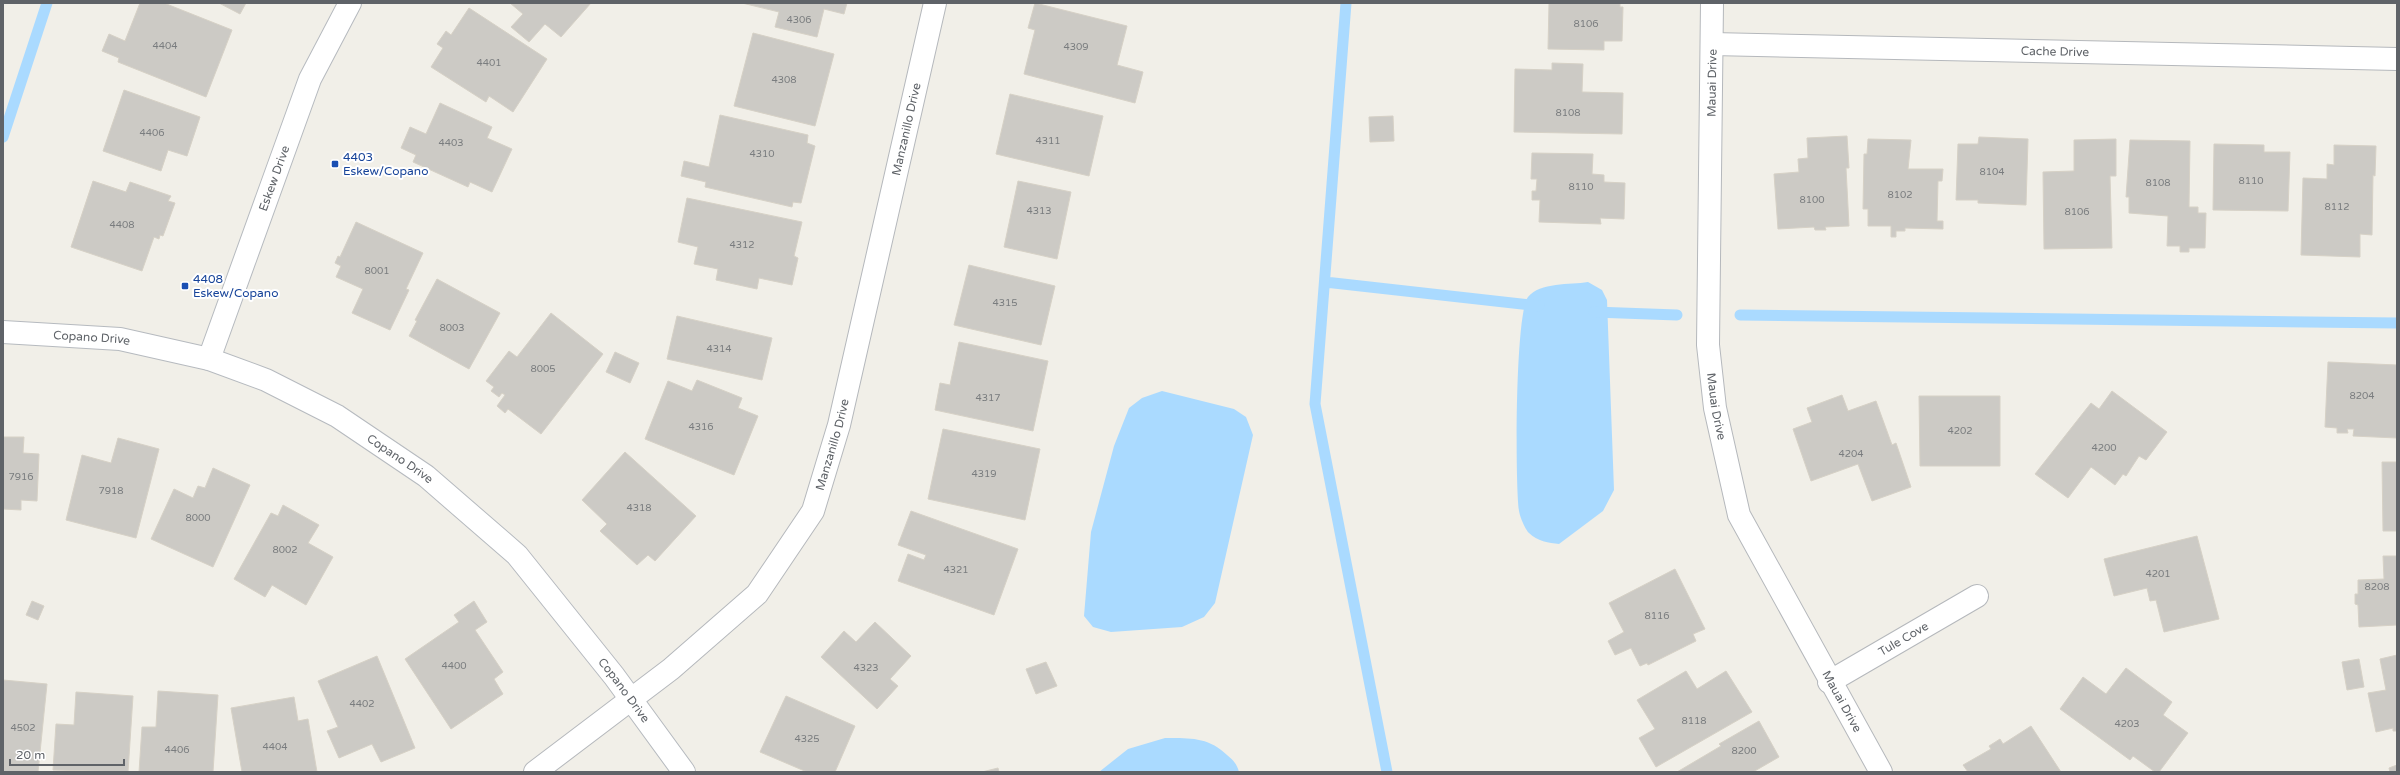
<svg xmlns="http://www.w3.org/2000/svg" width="2400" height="775" font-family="'Varela Round',sans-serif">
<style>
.water{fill:#aadaff}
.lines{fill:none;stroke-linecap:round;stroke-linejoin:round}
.stream{stroke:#aadaff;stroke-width:11}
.building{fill:#cccac5;stroke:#d6d1c6}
.street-casing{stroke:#b5b8bc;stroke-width:24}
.secondary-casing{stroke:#b6babf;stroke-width:24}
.street{stroke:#fff;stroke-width:22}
.secondary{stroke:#fff;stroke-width:22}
.transit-dot{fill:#1a4fb4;stroke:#fff;stroke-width:1.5}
.labels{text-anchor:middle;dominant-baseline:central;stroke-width:4;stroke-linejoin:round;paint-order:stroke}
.number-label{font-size:10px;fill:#7a7d7f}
.street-label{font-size:12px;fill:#5f6368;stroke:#fff}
.transit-label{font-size:12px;fill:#164399;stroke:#fff;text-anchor:start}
</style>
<rect width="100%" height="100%" fill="#f1efe8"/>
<path class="water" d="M1588,282L1602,290L1607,300L1614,490L1603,511L1559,544C1549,543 1537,541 1529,533C1525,529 1520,517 1519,511C1515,483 1515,314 1528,297C1540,282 1570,285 1588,282Z
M1162,391L1234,409L1246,417L1253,435L1215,603L1204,617L1182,627L1111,632L1093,627L1084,616L1091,532L1114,446L1129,408L1142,398Z
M1165,738C1189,738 1209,737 1227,755C1233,760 1237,764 1239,772H1099L1128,749Z"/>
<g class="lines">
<path class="stream" d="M1346,3L1315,404L1387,772
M3,137L47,3
M1325,282L1539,306
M1594,312L1677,315
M1740,315L2397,323"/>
</g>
<path class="building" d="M140,3H164L232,30L206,97L118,62L119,58L102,51L109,34L125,41Z
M219,3H246L240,14Z
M510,3H591L561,37L545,24L529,42L511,27L523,14Z
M742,3H847L844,14L824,9L817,37L775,27L779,12Z
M1035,3L1127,26L1117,65L1143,72L1135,103L1024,74L1035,30L1028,28Z
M1549,3H1620V7H1623L1622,41H1604V50L1548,49Z
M469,8L547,59L513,112L489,96L486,102L431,67L443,48L437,44L446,31L451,35Z
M753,33L834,54L815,126L734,106Z
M1552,63L1583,64L1582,92L1623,93L1622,134L1514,132L1515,69L1552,70Z
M124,90L200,117L187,156L168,150L161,171L103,151Z
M1010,94L1103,116L1089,176L996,154Z
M440,103L492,127L487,138L512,149L492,192L470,182L468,187L413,162L416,155L401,148L410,127L426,134Z
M720,115L808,135L807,143L815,146L801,203L793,202L792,207L705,187L706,182L681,176L684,161L709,167Z
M1393,116L1394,141L1370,142L1369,117Z
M1847,136L1849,168H1846L1849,226L1825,227L1826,230H1815L1814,227L1778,229L1774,174L1799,172L1798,159L1808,158L1807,138Z
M1979,137L2028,139L2026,205L1978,203V200H1956L1958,144H1978Z
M1868,139L1911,140L1908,169H1943L1942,181H1938L1937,221H1943V229L1905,228V231H1896V237H1891V226H1868V209H1863L1864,154H1867Z
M2116,139V176H2110L2112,248L2044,249L2043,172L2074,171V140Z
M2130,140L2190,141L2189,207H2198V213H2206L2205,248H2189V252H2180V246H2167L2168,216L2129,213V197H2126Z
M2214,144L2264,145V152H2290L2288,211L2213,210Z
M2334,145L2376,146L2375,176L2373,175L2372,235L2360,234V257L2301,255L2303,178L2327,179V164L2334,165Z
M1532,153L1593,154L1592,174L1604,175V182L1625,183L1624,219L1600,218L1601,224L1539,222L1540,200H1532V191H1536L1537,179H1531Z
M93,181L126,192L130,182L171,196L168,201L175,203L163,236L160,235L159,239L154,237L142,271L71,247Z
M1018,181L1071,192L1057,259L1004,247Z
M687,198L802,222L794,256L798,258L792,285L759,278L757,289L716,280L718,269L694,264L698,247L678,242Z
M356,222L423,253L406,289L409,290L390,330L352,313L363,289L336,277L341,266L335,263L338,256L340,257Z
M969,265L1055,286L1041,345L954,325Z
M437,279L500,313L469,369L409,336L417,321L415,320Z
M551,313L603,354L541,434L508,409L505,413L497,406L505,395L502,393L499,397L491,391L494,387L486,381L509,351L517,357Z
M677,316L772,338L762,380L667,359Z
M959,342L1048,361L1033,431L935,410L940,383L950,385Z
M615,352L639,363L630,383L606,372Z
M2328,362L2397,365V438L2353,436L2354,429H2347L2348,433H2337V428L2325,427Z
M697,380L742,398L738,408L758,416L734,475L645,439L668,381L692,391Z
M2112,391L2167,432L2146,460L2139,456L2126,476L2123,474L2115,485L2091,467L2068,498L2035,474L2091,403L2099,409Z
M1842,395L1848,411L1876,401L1892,445L1896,443L1911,487L1872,501L1858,464L1811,481L1793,429L1812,422L1807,408Z
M1919,396H2000V466H1920Z
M943,429L1040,449L1025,520L928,499Z
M3,437H24L23,453L39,454L37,501L21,500V510L3,509Z
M118,438L159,449L136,538L66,520L82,455L111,463Z
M625,452L696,516L655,561L648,555L637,565L600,531L607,524L582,500Z
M2382,462H2397V531H2383Z
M213,468L250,485L213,567L151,539L174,489L193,498L198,486L205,488Z
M283,505L319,525L308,543L333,557L306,605L272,585L265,597L234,579L271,513L278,516Z
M911,511L1018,549L994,615L898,581L908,554L924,560L926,555L898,545Z
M2197,536L2219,619L2164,632L2156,600L2150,601L2147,588L2114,596L2104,559Z
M2383,556H2397V625L2359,627L2358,605L2355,604V594H2358V580L2384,579Z
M1675,569L1705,629L1693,634L1696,641L1648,665L1647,663L1640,666L1631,648L1615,655L1608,641L1624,632L1609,603Z
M32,601L44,606L38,620L26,615Z
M474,601L487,622L475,630L503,672L494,679L503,694L451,729L405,659L459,622L454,615Z
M875,622L911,656L890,679L898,686L877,709L821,657L844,631L856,642Z
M2397,655V731H2393V728L2376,732L2368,693L2386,690L2380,659Z
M377,656L415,748L381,762L372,744L339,758L327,731L338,727L318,681Z
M2359,659L2364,687L2347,690L2342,662Z
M1046,662L1057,686L1036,694L1026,669Z
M2126,668L2172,702L2163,715L2188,733L2159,772H2155L2133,756L2130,760L2060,709L2083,677L2106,694Z
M1686,671L1697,689L1726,671L1752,712L1656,767L1639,738L1655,729L1637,700Z
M3,680L47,684L38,772H3Z
M158,691L218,695L213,772H139L142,727H156Z
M76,692L133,696L128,772L53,770L56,724L74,725Z
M786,696L855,726L835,772H807L760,752Z
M294,697L298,721L308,719L317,772H242L231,708Z
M1759,721L1779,757L1753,772H1677L1721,746L1719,744Z
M2031,726L2061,772H1968L1963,765L1991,749L1989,746L2000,739L2003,744Z
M2397,765V772H2390L2389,768Z
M998,768L999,772H982Z"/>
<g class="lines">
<g class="street-casing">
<g id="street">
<path id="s1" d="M1712,3L1708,345L1715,408L1739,515L1881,772"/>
<path id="s2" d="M1712,44L2397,59"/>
<path id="s3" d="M1829,682L1977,596"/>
<path id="s4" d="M535,772L671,669L757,594L813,511L839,425L935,3"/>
</g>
</g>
<g class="secondary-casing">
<g id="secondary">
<path id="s5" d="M3,332L120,339L209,359L266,380L337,416L426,476L517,555L614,676L684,772"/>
<path id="s6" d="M209,359L310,79L350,3"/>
</g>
</g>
<use href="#street" class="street"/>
<use href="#secondary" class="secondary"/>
</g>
<g class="transit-dot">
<rect x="331" y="160" width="8" height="8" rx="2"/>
<rect x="181" y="282" width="8" height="8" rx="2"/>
</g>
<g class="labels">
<g class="number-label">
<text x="799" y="20">4306</text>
<text x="1586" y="24">8106</text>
<text x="165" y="46">4404</text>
<text x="1076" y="47">4309</text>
<text x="489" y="63">4401</text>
<text x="784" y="80">4308</text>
<text x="1568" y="113">8108</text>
<text x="152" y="133">4406</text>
<text x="1048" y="141">4311</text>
<text x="451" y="143">4403</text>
<text x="762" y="154">4310</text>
<text x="1992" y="172">8104</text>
<text x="2251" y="181">8110</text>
<text x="2158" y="183">8108</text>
<text x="1581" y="187">8110</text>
<text x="1900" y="195">8102</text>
<text x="1812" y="200">8100</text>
<text x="2337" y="207">8112</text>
<text x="1039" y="211">4313</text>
<text x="2077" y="212">8106</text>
<text x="122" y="225">4408</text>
<text x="742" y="245">4312</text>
<text x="377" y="271">8001</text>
<text x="1005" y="303">4315</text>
<text x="452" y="328">8003</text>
<text x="719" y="349">4314</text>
<text x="543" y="369">8005</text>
<text x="2362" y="396">8204</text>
<text x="988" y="398">4317</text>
<text x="701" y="427">4316</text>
<text x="1960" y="431">4202</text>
<text x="2104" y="448">4200</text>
<text x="1851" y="454">4204</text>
<text x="984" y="474">4319</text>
<text x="21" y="477">7916</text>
<text x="111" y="491">7918</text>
<text x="639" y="508">4318</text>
<text x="198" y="518">8000</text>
<text x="285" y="550">8002</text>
<text x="956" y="570">4321</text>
<text x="2158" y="574">4201</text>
<text x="2377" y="587">8208</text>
<text x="1657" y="616">8116</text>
<text x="454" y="666">4400</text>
<text x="866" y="668">4323</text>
<text x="362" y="704">4402</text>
<text x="1694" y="721">8118</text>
<text x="2127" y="724">4203</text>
<text x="23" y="728">4502</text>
<text x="807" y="739">4325</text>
<text x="275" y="747">4404</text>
<text x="177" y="750">4406</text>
<text x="1744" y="751">8200</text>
</g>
<g class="street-label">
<text stroke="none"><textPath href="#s2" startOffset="343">Cache Drive</textPath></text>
<text transform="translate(1712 83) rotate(-89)">Mauai Drive</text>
<text stroke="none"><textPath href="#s4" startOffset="778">Manzanillo Drive</textPath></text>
<text stroke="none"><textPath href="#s6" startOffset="192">Eskew Drive</textPath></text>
<text stroke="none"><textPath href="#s5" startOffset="89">Copano Drive</textPath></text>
<text stroke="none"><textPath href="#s1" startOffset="404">Mauai Drive</textPath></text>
<text stroke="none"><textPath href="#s4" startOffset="454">Manzanillo Drive</textPath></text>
<text stroke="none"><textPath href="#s5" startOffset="425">Copano Drive</textPath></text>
<text stroke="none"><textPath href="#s3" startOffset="86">Tule Cove</textPath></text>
<text stroke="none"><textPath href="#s5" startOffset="749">Copano Drive</textPath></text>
<text stroke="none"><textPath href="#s1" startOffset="728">Mauai Drive</textPath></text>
</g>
<g class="transit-label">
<text x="343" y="157">4403<tspan x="343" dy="14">Eskew/Copano</tspan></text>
<text x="193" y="279">4408<tspan x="193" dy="14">Eskew/Copano</tspan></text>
</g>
</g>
<rect width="2400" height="775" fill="none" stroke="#5f6368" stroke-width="8"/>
<path d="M10 759v6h114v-6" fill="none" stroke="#5f6368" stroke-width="2"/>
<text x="16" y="759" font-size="12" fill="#5f6368" stroke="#ffffff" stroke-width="3" paint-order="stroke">20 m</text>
</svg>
